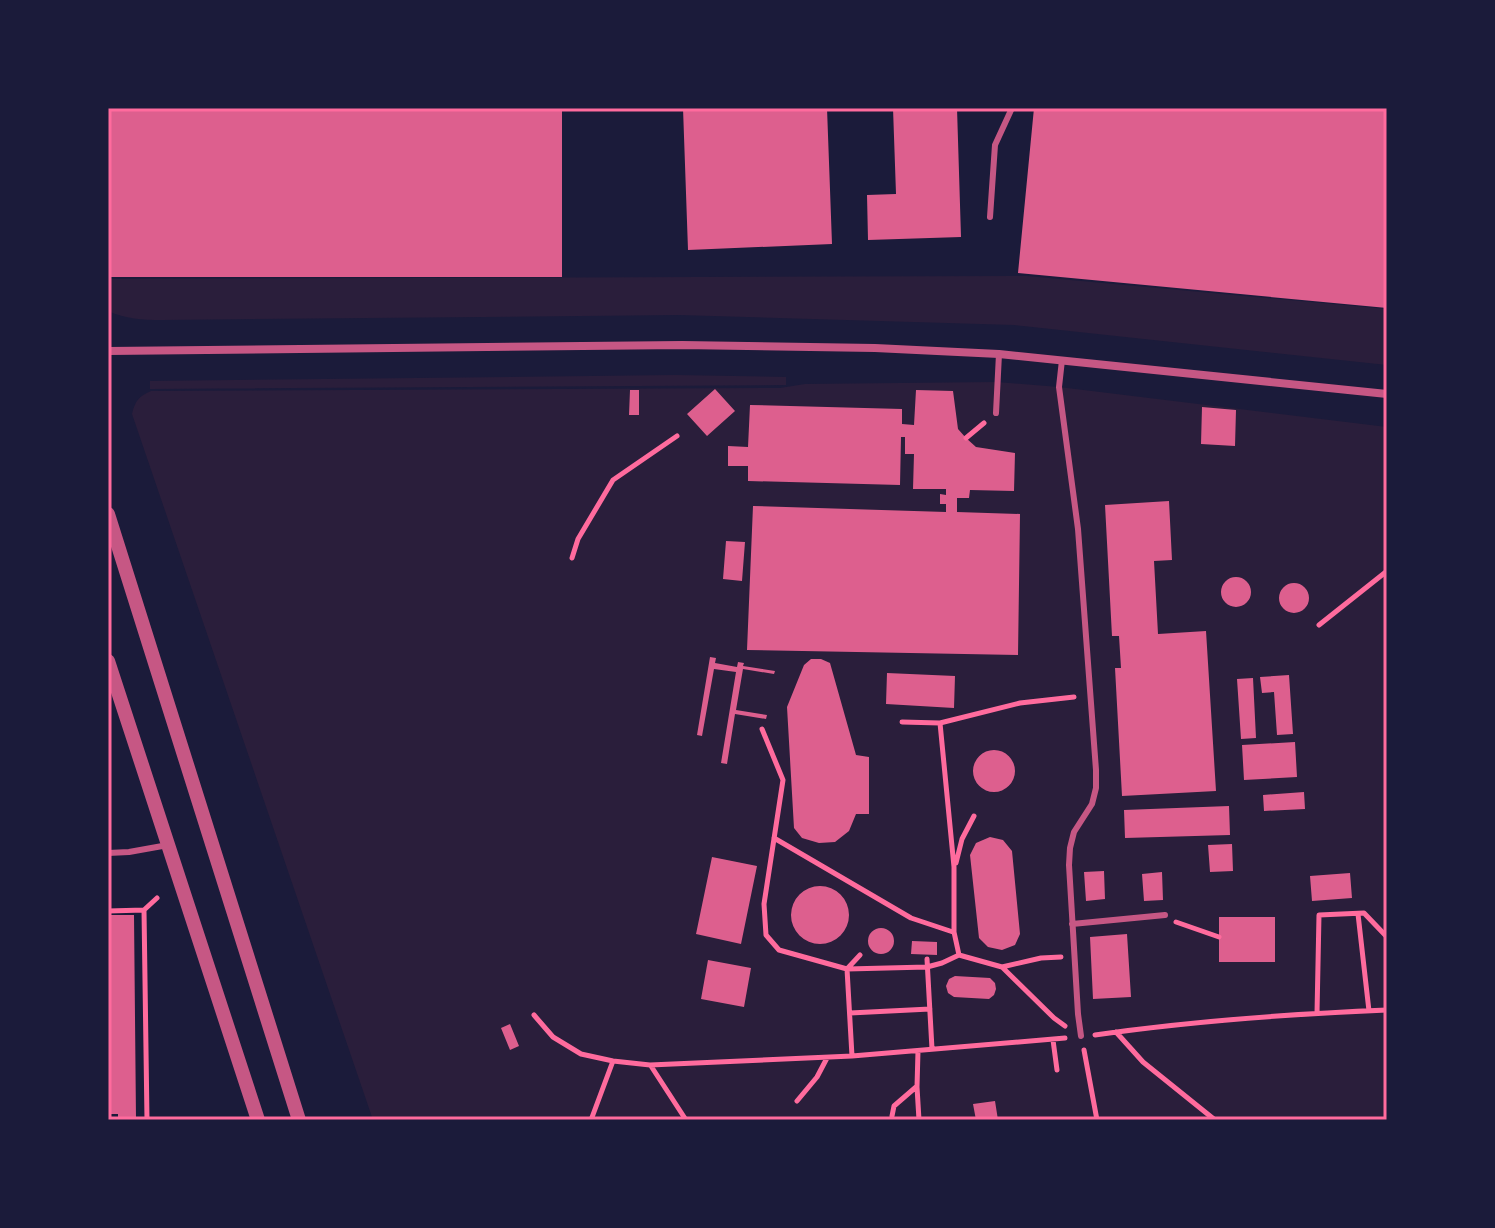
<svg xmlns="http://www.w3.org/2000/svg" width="1495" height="1228" font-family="Commissioner,sans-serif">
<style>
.green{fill:#2a1e3b}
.building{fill:#dd5f8e}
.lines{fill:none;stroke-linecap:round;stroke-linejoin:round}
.path{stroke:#ff6b9d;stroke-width:5}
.service{stroke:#c65784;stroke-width:6}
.minor{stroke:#c65784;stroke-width:8}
.tertiary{stroke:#c65784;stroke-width:14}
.neatline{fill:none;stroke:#ff6b9d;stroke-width:3}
</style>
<rect width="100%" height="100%" fill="#1b1b3a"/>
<path class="green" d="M1027,276L1387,309V365L1014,325L679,315L162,320C142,320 126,319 108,311V279Z
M675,375L786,377V385L150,389V381Z
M997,382L1059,387L1387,427V1120H373L132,414C135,401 139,396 151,391L780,388L805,384Z"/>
<path class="building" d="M108,108H562V277H108Z
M683,108H827L832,244L688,250Z
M893,108H957L961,237L868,240L867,195L896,194Z
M1034,108H1387V308L1018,273Z
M715,389L735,411L707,436L687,414Z
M630,390H639V415H629Z
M916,390L953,391L958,429L966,438L976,447L1015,453L1014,491L970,490L969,498H957V512L1020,514L1018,655L747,650L753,506L946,512V504H940V494L946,495V489H913L914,454H905V437H901L900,485L748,481V466H728V446L748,447L750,405L902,409V424L914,425Z
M1202,407L1236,410L1235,446L1201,444Z
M1169,501L1172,560L1154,561L1158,634L1206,631L1216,791L1122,796L1115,668H1121L1119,636H1112L1105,505Z
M726,541L745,542L742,581L723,579Z
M1221 592a15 15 0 1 1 30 0a15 15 0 1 1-30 0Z
M1279 598a15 15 0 1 1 30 0a15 15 0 1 1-30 0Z
M710,657L716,658L715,663L737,667L738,662L744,663L743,666L775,671L774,674L743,669L736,710L767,715L766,719L735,714L727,764L721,763L736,672L714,669L702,736L697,735Z
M811,659H821L830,663L856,755L869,757V814H856L849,831L835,842L819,843L802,838L794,828L787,707L804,665Z
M887,673L955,676L954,708L886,704Z
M1289,675L1293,734L1277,735L1274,692L1262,693L1260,677Z
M1253,678L1256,738L1241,739L1237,679Z
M1295,742L1297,777L1244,780L1242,745Z
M973 771a21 21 0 1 1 42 0a21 21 0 1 1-42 0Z
M1304,792L1305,809L1264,811L1263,795Z
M1229,806L1230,835L1125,838L1124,810Z
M990,837L1003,840L1012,851L1020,934L1015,945L1002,950L988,947L979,938L970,855L976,843Z
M1232,844L1233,871L1210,872L1208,845Z
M712,857L757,866L741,944L696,934Z
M1104,871L1105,899L1086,901L1084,872Z
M1162,872L1163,900L1144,901L1142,874Z
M1350,873L1352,898L1312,901L1310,876Z
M791 915a29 29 0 1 1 58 0a29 29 0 1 1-58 0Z
M108,915H134L136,1120H118V1114H108Z
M1219,917H1275V962H1219Z
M868 941a13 13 0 1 1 26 0a13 13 0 1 1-26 0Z
M1127,934L1131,997L1093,999L1090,937Z
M912,941L937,942V955L911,954Z
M708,960L751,968L744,1007L701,999Z
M955,976L990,978L995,983L996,989L994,995L989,999L954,997L948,993L946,986L949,979Z
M510,1024L519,1046L510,1050L501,1028Z
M995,1101L998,1120H976L973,1104Z"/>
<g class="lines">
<path class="path" d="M966,438L984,423
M572,558L578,539L613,480L677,436
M1319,625L1387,571
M902,722L940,723L1020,703L1074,697
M940,723L954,867V932L959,955L1002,967L1054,1018L1065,1026
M762,729L783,780L764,904L766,935L779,950L847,969L927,967L942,963L959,955
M774,838L911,918L953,932
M956,863L962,839L974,816
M144,910L157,898
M108,911L144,910L147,1120
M1358,914L1369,1011
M1176,922L1219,937
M927,959L932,1049
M1002,967L1041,958L1061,957
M850,1013L930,1009
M1317,1013L1319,915L1364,913L1387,937
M534,1015L553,1037L581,1054L613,1061L650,1065L852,1056L1065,1038
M1116,1032L1143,1062L1215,1120
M1095,1035C1192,1021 1289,1014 1387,1010
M1053,1040L1057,1070
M1084,1050L1097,1120
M918,1051L917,1087L919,1120
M852,1056L847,969L860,955
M651,1066L686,1120
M797,1101L817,1077L827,1058
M892,1116L894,1106L916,1087
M591,1120L613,1061"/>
<path class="service" d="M990,217L995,145L1012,108
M1062,360L1059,387L1078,529L1096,770V788L1092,804L1074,832L1070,848L1069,865L1078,1014L1081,1036
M996,413L999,354
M108,853L129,852L168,845
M1072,924L1165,915"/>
<path class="minor" d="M108,351L682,345L875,348L999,354L1387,394"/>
<path class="tertiary" d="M108,514L299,1120
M108,661L258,1120"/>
</g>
<rect width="1495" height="1228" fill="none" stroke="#1b1b3a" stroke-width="220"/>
<rect x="110" y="110" width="1275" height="1008" class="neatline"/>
</svg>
